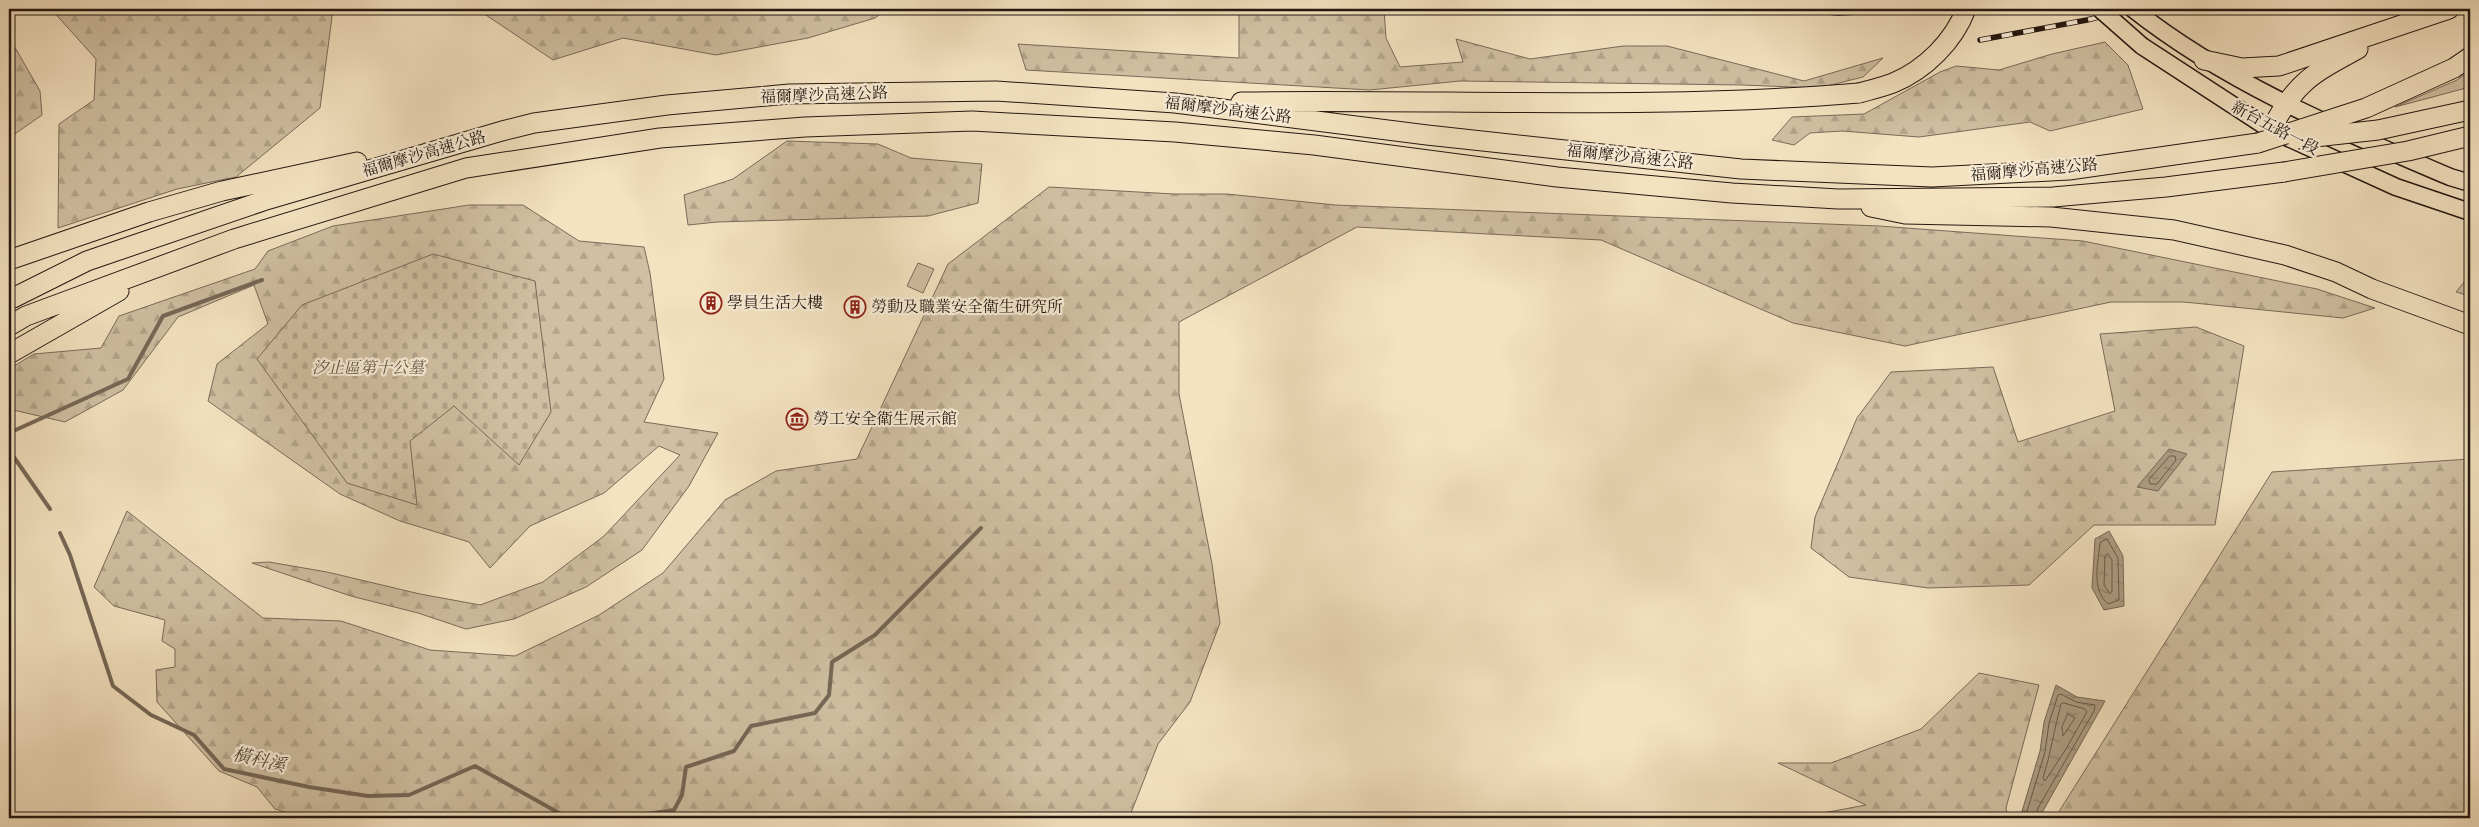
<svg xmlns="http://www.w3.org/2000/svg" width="2479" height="827" font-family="'IM FELL Double Pica','Noto Serif TC',serif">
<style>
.green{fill:#d0bfa2;stroke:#7a6a59}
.forest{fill:url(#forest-firs);stroke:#7a6a59}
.cemetery{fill:url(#cemetery-stones);stroke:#7a6a59}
.water{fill:url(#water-ripples);stroke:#766756}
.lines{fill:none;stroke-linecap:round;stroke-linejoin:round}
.shore{stroke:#685a4a;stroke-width:1}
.stream{stroke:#766756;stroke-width:4}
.primary-casing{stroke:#231610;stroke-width:19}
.motorway-casing{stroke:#231610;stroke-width:21}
.primary{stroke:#f4e2c0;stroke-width:16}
.motorway{stroke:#f4e2c0;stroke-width:19}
.rail-casing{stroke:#231610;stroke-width:5.5}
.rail{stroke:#f8ecd6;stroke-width:4;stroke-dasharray:11;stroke-linecap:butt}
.primary-bridge-casing{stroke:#231610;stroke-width:19;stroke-linecap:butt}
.motorway-bridge-casing{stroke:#231610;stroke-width:21;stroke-linecap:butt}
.primary-bridge{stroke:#f4e2c0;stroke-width:16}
.motorway-bridge{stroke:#f4e2c0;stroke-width:19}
.labels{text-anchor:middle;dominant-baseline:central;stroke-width:4.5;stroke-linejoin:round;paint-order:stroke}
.street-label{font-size:16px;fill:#231610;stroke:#f8ecd6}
.poi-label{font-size:16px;fill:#231610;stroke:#f8ecd6;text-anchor:start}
.park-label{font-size:16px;font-style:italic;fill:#605143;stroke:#f8ecd6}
.water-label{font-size:18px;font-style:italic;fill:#5a4c3e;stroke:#f8ecd6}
</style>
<defs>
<pattern id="forest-firs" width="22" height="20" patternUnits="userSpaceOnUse" patternTransform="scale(1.25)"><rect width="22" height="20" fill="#d0bfa2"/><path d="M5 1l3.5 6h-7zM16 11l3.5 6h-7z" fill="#b2a38a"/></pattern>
<pattern id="cemetery-stones" width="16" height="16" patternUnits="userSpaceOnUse" patternTransform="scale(1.25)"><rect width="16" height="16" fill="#d0bfa2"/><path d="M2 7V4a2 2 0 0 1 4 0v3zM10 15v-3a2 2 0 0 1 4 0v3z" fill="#b2a38a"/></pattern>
<pattern id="water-ripples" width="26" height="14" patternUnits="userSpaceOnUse" patternTransform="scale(1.25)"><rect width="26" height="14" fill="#ad9d84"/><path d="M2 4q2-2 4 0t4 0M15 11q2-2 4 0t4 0" fill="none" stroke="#8c7f6b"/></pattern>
</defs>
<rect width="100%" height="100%" fill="#f4e2c0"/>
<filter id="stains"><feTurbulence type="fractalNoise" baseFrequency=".004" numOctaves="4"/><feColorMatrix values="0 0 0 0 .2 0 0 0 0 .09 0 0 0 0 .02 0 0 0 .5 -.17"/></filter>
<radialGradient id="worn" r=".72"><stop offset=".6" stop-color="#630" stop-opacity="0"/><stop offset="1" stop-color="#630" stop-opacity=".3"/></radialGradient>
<path class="green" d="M2470,71V87L2395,107L2457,80Z
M918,263L934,269L923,293L907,286Z"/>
<path class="forest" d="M51,9H331L332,17L320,108L236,177L177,189L58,228L59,124L94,100L96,59Z
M477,9H887L875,18L808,38L716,55L623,38L553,60Z
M1226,9H1384L1386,38L1400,67L1463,62L1456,39L1530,59L1623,46H1667L1804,81L1883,58L1863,77L1819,88L1742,85L1460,81L1370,90L1026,70L1018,44L1239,58V10Z
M9,37L40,91L42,115L9,138Z
M2105,42L2128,65L2143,109L2050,131L2030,122L1919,137L1842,131L1810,133L1794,145L1772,140L1792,117L1864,114L1940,72L1956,66L1999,70L2052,54Z
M787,141L878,144L911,158L982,164L978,203L928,216L717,222L688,225L684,195L733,179Z
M1049,187L1174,194H1227L1335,205L1879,226L2083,241L2317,289L2375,308L2343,318L2184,302H2111L1905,346L1793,323L1601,240L1357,227L1179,322V394L1212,564L1220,623L1190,702L1158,744L1129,818H305L275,809L257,787L219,771L157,702L156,670L175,667V649L162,641L165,620L114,606L94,587L127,511L263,618L341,621L430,650L515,656L599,615L663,573L725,500L776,471L857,459L948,264Z
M469,205H523L579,241L644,247L650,273L664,379L644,422L718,433L689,486L642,550L586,587L514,619L466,629L418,613L351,596L252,563L269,562L327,572L420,594L480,605L543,582L604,536L680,455L659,446L604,493L530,526L490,568L469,542L400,521L340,494L208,401L217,364L268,324L254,285L178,317L123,390L65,422L9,409V369L34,354L101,348L119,316L255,269L268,251L333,226Z
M2469,276L2470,296L2456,292Z
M2196,327L2244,346L2215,525H2094L2029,585L1928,588L1849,577L1811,548L1815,517L1857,418L1891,372L1993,367L2018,442L2115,411L2100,334Z
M2470,459V818H2055L2272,472Z
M1979,673L2039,685L2006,808L2008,818H1692L1693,813L1807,816L1866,805L1778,763H1831L1921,729Z"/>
<path class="cemetery" d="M433,254L535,281L551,412L519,465L454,406L410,441L417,505L347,483L257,359L302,305Z"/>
<path class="water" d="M2169,449L2187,454L2158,491L2137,487Z
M2109,531L2123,556L2124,606L2104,610L2092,588L2095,539Z
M2056,685L2077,697L2105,701L2039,818H2020L2040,751L2044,722Z"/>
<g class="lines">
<path class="shore" d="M2170,456H2175L2176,460L2157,484H2150L2149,480Z
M2107,539L2118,558L2119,600L2108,604C2091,589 2098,563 2100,543Z
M2108,554L2112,560V591L2110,594L2104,585L2105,556Z
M2064,703L2085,709L2087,712L2066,749L2045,781L2043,778C2051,753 2054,729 2061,704Z
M2068,714L2075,718L2063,736L2062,727Z
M2025,818L2045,752L2049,723L2058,695L2061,694L2076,702L2095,705L2094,711L2038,808L2035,818"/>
<path class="stream" d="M9,433L128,379L163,316L262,280
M9,450L50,509
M60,533L70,555L113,686L151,715L194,735L224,769L309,787L368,796L409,795L475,766L568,818
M638,818L640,815L674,810L682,795L686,767L734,751L751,726L815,713L829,695L832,662L875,635L981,528"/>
<g class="primary-casing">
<path id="primary" d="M2133,9C2228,84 2340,130 2450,177L2470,183
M2142,46L2271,130L2396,187L2470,212"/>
</g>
<g class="motorway-casing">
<path id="motorway" d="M2204,60L2242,68L2279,66L2449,9
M1241,102C1447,99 1653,110 1859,93
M2271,130C2295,82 2312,74 2358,49
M1871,207L1905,214L2051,217L2174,230L2285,255L2336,272L2372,289L2470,325
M9,260L149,212L222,191L357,162
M9,300L87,261L263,201L502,131L534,123L667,105L789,94L996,91L1175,103L1427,135L1741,169L1932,177L2069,170L2258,143
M9,326L26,316L234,239L466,168L660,138L805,127L972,121L1175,132L1314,145L1557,177L1732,193L1838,199L2053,197L2166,187L2284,172
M9,354L119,291"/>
</g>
<use href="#primary" class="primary"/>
<use href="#motorway" class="motorway"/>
<g class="rail-casing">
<path id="rail" d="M1793,9L1838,13L1921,9
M1980,40L2087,20L2130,9"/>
</g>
<use href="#rail" class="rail"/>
<g class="primary-bridge-casing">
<path id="primary-bridge" d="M2100,9L2142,46"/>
</g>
<g class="motorway-bridge-casing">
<path id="motorway-bridge" d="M1859,93C1870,90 1883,87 1893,83C1925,70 1954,41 1966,9
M2297,139L2378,130L2470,110
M2258,143L2366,108L2454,68L2470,57
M2284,172L2408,151L2470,136"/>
</g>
<use href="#primary-bridge" class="primary-bridge"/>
<use href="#motorway-bridge" class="motorway-bridge"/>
</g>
<defs>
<g id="building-ring" transform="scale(1.125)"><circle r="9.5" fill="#f8ecd6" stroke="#8f2418" stroke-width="1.5"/><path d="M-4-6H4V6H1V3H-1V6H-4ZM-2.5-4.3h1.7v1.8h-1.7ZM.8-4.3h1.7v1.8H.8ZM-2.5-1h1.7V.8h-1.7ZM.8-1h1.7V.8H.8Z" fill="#8f2418"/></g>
<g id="museum-ring" transform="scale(1.125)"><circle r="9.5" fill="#f8ecd6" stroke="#8f2418" stroke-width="1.5"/><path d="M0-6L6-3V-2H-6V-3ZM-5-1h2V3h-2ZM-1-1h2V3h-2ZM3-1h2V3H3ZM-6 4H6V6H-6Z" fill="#8f2418"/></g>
</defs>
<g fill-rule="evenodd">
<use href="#building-ring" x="711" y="303"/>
<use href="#building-ring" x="855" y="307"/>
<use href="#museum-ring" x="797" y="419"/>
</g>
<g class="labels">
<g class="street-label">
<text transform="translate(824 95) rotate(-2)">福爾摩沙高速公路</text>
<text transform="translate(1228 110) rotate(7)">福爾摩沙高速公路</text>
<text transform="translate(2275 128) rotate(28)">新台五路一段</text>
<text transform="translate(424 154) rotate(-16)">福爾摩沙高速公路</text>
<text transform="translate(1630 157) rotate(6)">福爾摩沙高速公路</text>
<text transform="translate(2034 170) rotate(-5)">福爾摩沙高速公路</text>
</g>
<g class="poi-label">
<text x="727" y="303">學員生活大樓</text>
<text x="871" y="307">勞動及職業安全衛生研究所</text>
<text x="813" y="419">勞工安全衛生展示館</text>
</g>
<g class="park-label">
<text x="368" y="368">汐止區第十公墓</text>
</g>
<g class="water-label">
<text transform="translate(259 760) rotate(13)">橫科溪</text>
</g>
</g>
<rect width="2479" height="827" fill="none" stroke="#f4e2c0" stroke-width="30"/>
<rect x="10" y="10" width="2459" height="807" fill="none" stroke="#231610" stroke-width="2.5"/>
<rect x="15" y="15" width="2449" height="797" fill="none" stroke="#231610"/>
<rect width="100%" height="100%" filter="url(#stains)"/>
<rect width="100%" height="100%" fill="url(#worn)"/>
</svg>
